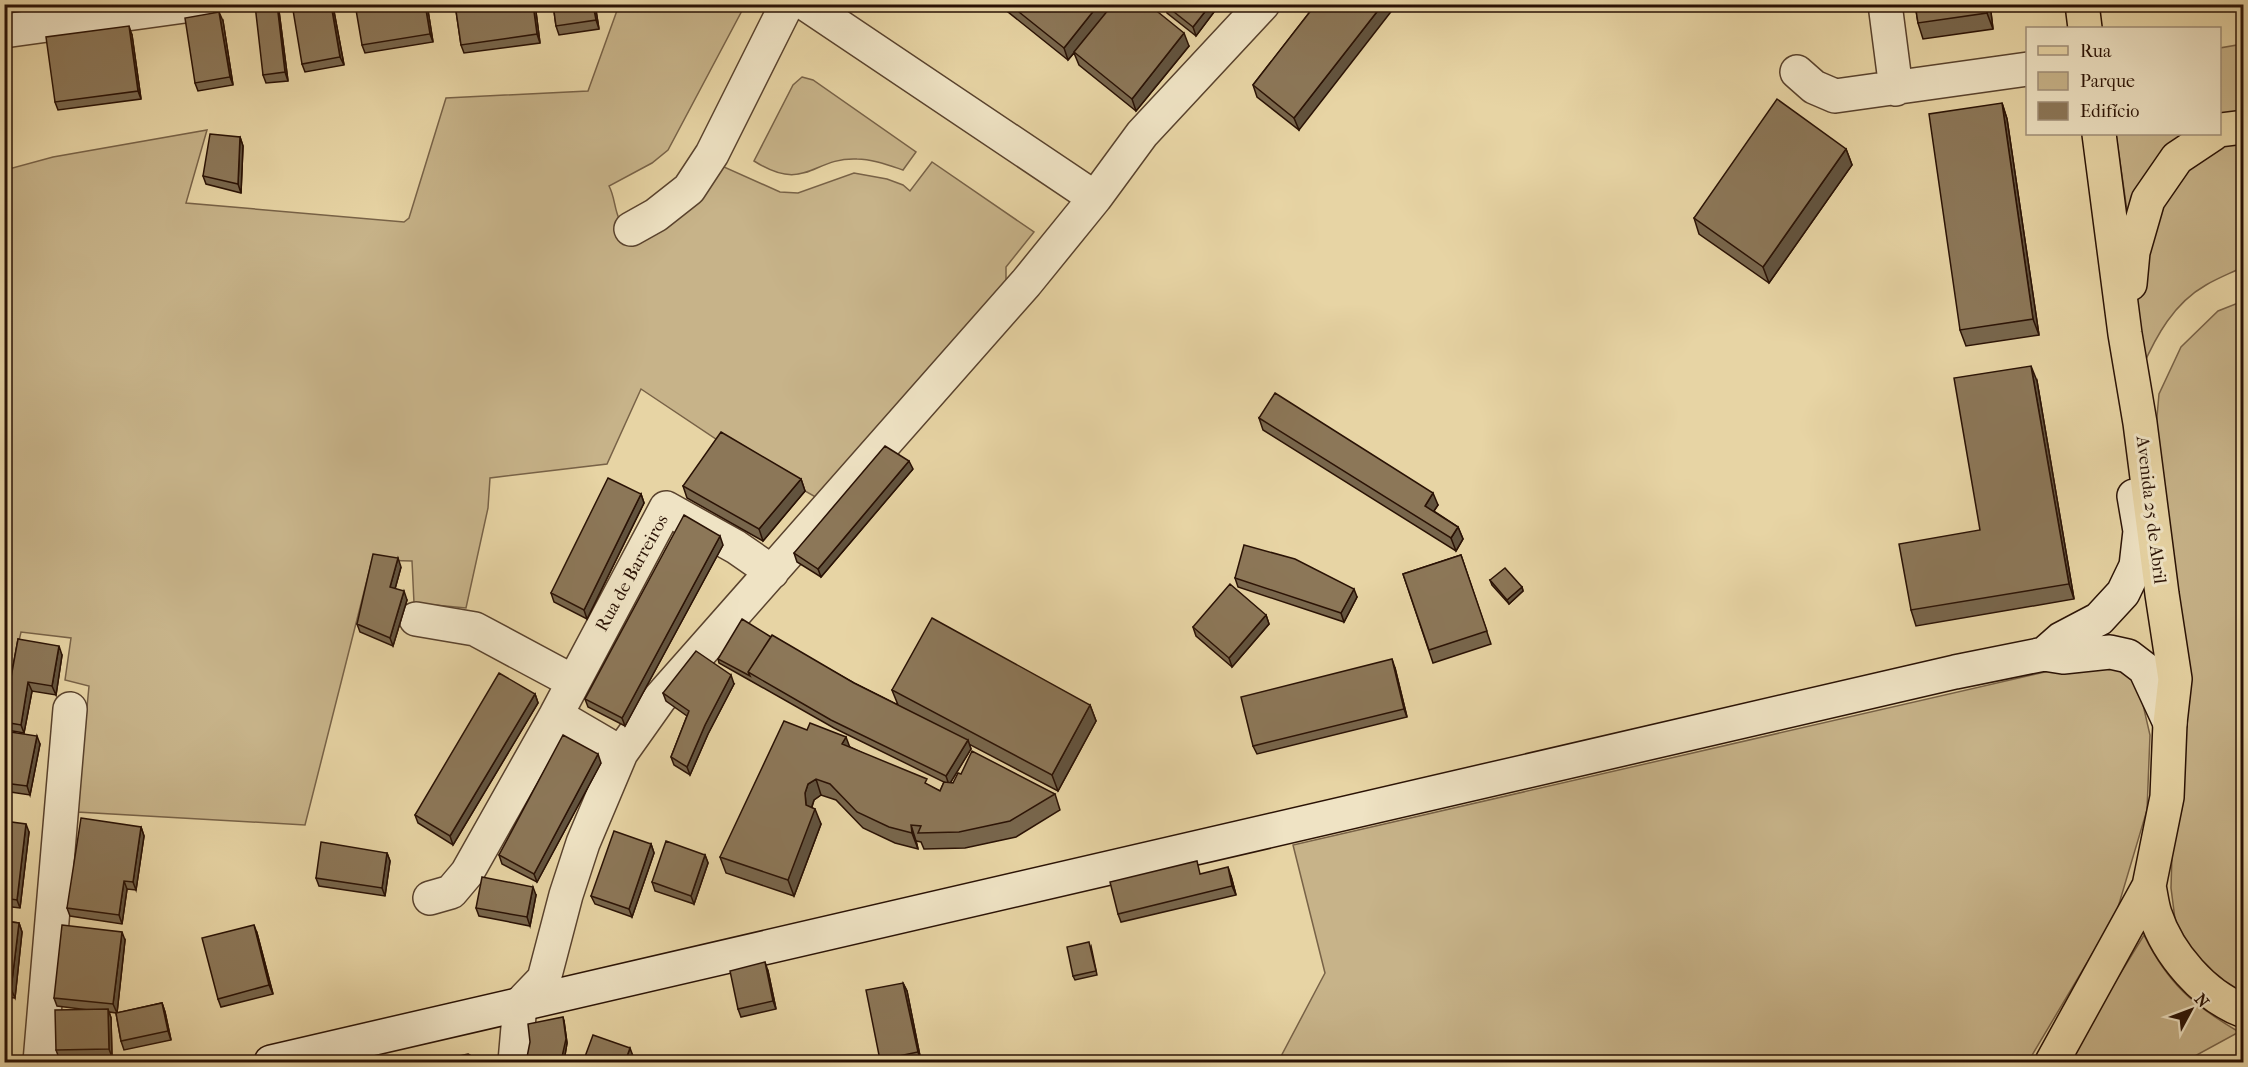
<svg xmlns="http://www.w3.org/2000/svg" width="2248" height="1067" font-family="'IM FELL French Canon',serif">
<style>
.green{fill:#c7b389;stroke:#786247;stroke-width:1.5}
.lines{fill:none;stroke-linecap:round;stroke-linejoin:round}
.street-casing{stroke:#59422d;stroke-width:36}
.secondary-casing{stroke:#2a1205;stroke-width:36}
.primary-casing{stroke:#2a1205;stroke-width:36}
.street{stroke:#efe3c4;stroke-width:33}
.secondary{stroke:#efe3c4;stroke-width:33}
.primary{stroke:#e7d4a4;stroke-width:33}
.wall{fill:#78664c;stroke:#2a1205;stroke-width:1.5}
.shaded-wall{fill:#62533e;stroke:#2a1205;stroke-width:1.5}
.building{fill:#8c7758;stroke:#2a1205;stroke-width:1.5}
.labels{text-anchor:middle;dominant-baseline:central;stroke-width:6;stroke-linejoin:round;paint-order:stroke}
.street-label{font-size:18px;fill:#2a1205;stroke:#efe3c4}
</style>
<rect width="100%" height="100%" fill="#e7d4a4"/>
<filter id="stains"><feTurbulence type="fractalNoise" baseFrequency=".00333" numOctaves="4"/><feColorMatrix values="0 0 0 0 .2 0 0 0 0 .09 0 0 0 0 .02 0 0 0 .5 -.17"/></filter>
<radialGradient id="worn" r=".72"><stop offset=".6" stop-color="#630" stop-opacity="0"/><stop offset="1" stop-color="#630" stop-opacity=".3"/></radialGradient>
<path class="green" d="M619,5H745L668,150L652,163L609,186C615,197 614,209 620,221L722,166L780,192L798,193L854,173L887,179L903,185L910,191L932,162L1034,232L1006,267V281L819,499L725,445L641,389L607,464L490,478L488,508L466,608L414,603L412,561L372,560L305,825L77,812L89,686L65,680L71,638L21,632L5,702V170L53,157L207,130L186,203L404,222L409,218L446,98L588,91Z
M2243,44V267C2231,273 2218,278 2206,285C2174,303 2156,336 2142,368L2133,252L2116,134H2220V48Z
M802,77L813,80L916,152L903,170C888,165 872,159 857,159C812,157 806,194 754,161L793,85Z
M2243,301V995L2227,989L2193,954L2175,919L2171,888L2172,854L2183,803L2185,733L2155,439L2159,394L2181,347L2218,311Z
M2101,659L2138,683L2150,735L2147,810L2116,914L2028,1062H1278L1325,973L1293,845Z
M2144,935C2168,984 2193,1005 2239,1032L2184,1062H2066Z"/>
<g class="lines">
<g class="street-casing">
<path id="street" d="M806,4L1095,198
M1885,4L1896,89
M4,31L199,4
M1797,72L1814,87L1835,96L2028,69
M631,229L656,215L689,189L712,154L787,4
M416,619L475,629L572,681
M621,753L556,715L666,508L736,547L772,572
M430,898L451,892L467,873L556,715
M40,1062L70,709
M515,1062L520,1004L544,979L566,895L583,843L621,753L660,698L1026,283L1095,198L1142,134L1263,4"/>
</g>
<g class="secondary-casing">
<path id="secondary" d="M2044,654L2061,639L2099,619L2123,593L2136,566L2140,531L2134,496
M271,1062L1955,672L2044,654L2063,657L2110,652L2128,656L2145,669L2170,723"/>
</g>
<g class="primary-casing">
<path id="primary" d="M2082,4L2085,28
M2220,130L2244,127
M2130,284L2133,252L2148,200L2177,158L2213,134
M2149,886C2151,895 2152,905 2155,914C2168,954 2204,996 2244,1011
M2052,1062L2149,886L2167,797L2170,723L2175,679L2162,594L2140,423L2125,334L2099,134"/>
</g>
<use href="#street" class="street"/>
<use href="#secondary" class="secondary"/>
<use href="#primary" class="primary"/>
</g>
<path class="wall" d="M427,4L433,42L365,53L362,45Z
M455,4H535L540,43L464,53L461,45Z
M553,4H595L599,29L559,35L556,26Z
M998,4H1148L1189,46L1136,111L1079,65L1074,53L1068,60Z
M1164,4H1220L1196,36L1167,13Z
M1316,4L1299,130L1257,97L1253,85Z
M1915,4H1990L1993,29L1923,39L1918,23Z
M333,6L344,65L305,72L302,64Z
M279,11L288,81L266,83L263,75Z
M223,21L233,85L198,91L195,83Z
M132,35L141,99L58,110L55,102Z
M2002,103L2007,119L2039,335L1966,346L1960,330Z
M240,137L243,146L241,193L206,184L203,176Z
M1846,149L1852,165L1769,283L1699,234L1694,218Z
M2037,381L2074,599L1916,626L1911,610L1980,530Z
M1259,418L1438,505L1434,511L1458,527L1463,539L1456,551L1263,430Z
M913,469L821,577L797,562L794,553Z
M801,479L805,491L763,541L687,498L683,486Z
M641,494L644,503L587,619L554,602L551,593Z
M723,545L625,726L588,707L585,699Z
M1461,555L1491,644L1433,663L1403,574Z
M401,567L395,589L407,600L393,646L360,632L357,624Z
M1235,578L1357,597L1344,622L1238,587Z
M1490,580L1522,587L1523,591L1509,604L1492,585Z
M1266,615L1269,624L1232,667L1196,636L1193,627Z
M771,637L854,683L898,705L892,690L1090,705L1096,721L1058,791L969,744L971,749L950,783H953L961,774L1055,794L1060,810L1016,837L965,848L924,849L921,842L916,841L918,849L895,843L863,828L836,800L821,795L814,800L812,807L821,824L794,896L726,873L720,857L850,747L940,791L944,782L834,728L751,681L719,663L718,659Z
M18,639L62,655L56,695L32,691L24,733L7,730L4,724V716Z
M1395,668L1407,717L1257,754L1253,746Z
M734,684L708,734L690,775L674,765L671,757L687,716L666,701L663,693Z
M535,694L538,703L453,845L418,823L415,815Z
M4,731L40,744L30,795L4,791Z
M601,763L537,882L502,864L499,855Z
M4,821L29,832L20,908L4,906Z
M141,827L144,836L136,890L127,889L122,924L70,916L67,908Z
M651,844L654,853L632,917L595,904L591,896Z
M387,853L390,861L385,896L319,886L316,878Z
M705,855L708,863L694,904L655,891L652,882Z
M1201,874L1231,876L1236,895L1121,922L1118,914Z
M536,895L530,926L479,916L476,908Z
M4,921L19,923L22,932L15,998L4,997Z
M257,933L273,994L221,1007L218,999Z
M125,940L117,1013L162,1003L165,1012L171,1040L124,1050L121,1041L116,1013L109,1012L111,1018L112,1057L59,1058L56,1050L89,1010L57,1006L54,998Z
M1091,946L1097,975L1075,980L1073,976Z
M768,971L776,1009L741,1017L738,1009Z
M903,983L907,991L921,1061L912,1062H881L880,1060Z
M564,1021L567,1043L564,1061H529L527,1057Z"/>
<path class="shaded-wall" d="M277,4L279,11L288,81L285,72Z
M331,4H332L333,6L344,65L340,57Z
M425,4H427L433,42L430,34Z
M533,4H535L540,43L537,34Z
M593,4H595L599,29L596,20Z
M1099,4H1114L1068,60L1064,48Z
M1211,4H1220L1196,36L1193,27Z
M1383,4H1397L1299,130L1294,118Z
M1986,4H1990L1993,29L1987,13Z
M219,12L223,21L233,85L230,77Z
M129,26L132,35L141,99L138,91Z
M1184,33L1189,46L1136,111L1132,99Z
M2002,103L2007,119L2039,335L2033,319Z
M240,137L243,146L241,193L238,184Z
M1846,149L1852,165L1769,283L1763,267Z
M2031,366L2037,381L2074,599L2069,584Z
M909,461L913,469L821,577L818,569Z
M801,479L805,491L763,541L759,529Z
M1433,493L1438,505L1429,518L1425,506Z
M641,494L644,503L587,619L584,610Z
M1458,527L1463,539L1456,551L1451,538Z
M720,536L723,545L625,726L622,718Z
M398,558L401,567L393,596L390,587Z
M1522,587L1523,591L1509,604L1507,600Z
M1354,589L1357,597L1344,622L1341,613Z
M404,591L407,600L393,646L390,638Z
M1266,615L1269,624L1232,667L1229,658Z
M59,646L62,655L56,695L52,686Z
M1392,659L1395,668L1407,717L1404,709Z
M731,675L734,684L708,734L690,775L687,767L705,725Z
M28,682L32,691L24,733L21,725Z
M535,694L538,703L453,845L450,836Z
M1090,705L1096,721L1058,791L1052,775Z
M37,736L40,744L30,795L27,786Z
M846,737L852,753L842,744Z
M968,740L971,749L949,785L946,776Z
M598,754L601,763L537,882L534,874Z
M816,779L821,795L814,800L811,809H815L821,824L794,896L788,880L806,805L805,793L808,784Z
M26,824L29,832L20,908L17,900Z
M911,825L916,841L918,849L912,833Z
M141,827L144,836L136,890L133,882Z
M651,844L654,853L632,917L629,909Z
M387,853L390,861L385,896L382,888Z
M705,855L708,863L694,904L691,896Z
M1228,867L1231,876L1236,895L1232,886Z
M124,881L127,889L122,924L119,915Z
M533,887L536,895L530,926L527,917Z
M19,923L22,932L15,998L11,989Z
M254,925L257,933L273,994L269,985Z
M122,932L125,940L117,1013L113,1004Z
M765,962L768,971L776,1009L773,1001Z
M903,983L907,991L921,1061L918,1052Z
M162,1003L165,1012L171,1040L168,1031Z
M108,1009L111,1018L112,1057L109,1049Z
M7,1010L11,1018L6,1062H4V1037Z
M563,1017L564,1021L567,1043L564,1061L562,1057Z
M630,1048L633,1056L631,1062H625Z"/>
<path class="building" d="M277,4L285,72L263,75L255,5Z
M292,4H331L340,57L302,64Z
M355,4H425L430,34L362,45Z
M455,4H533L537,34L461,45Z
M553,4H593L596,20L556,26Z
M1009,4H1099L1064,48Z
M1113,4H1148L1184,33L1132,99L1074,52Z
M1164,4H1211L1193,27Z
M1316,4H1383L1294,118L1253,85Z
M1915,4H1986L1987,13L1918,23Z
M219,12L230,77L195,83L185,18Z
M129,26L138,91L55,102L46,37Z
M1777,99L1846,149L1763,267L1694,218Z
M2002,103L2033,319L1960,330L1929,114Z
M210,134L240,137L238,184L203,176Z
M2031,366L2069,584L1911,610L1899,544L1980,530L1954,378Z
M1275,393L1433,493L1425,506L1458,527L1451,538L1259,418Z
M721,432L801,479L759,529L683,486Z
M885,446L909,461L818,569L794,553Z
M608,478L641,494L584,610L551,593Z
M684,515L720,536L622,718L585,699Z
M1244,545L1295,559L1354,589L1341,613L1235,578Z
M373,554L398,558L390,587L404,591L390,638L357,624Z
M1461,555L1487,631L1429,650L1403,574Z
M1505,568L1522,587L1507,600L1490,580Z
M1230,584L1266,615L1229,658L1193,627Z
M932,618L1090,705L1052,775L892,690Z
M742,619L771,637L748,672L750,676L718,659Z
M772,635L854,683L968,740L946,776L831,720L748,672Z
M18,639L59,646L52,686L28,682L21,725L4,722V716Z
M696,651L731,675L705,725L687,767L671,757L689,711L663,693Z
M1392,659L1404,709L1253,746L1241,697Z
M499,673L535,694L450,836L415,815Z
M784,721L807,730L810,723L846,737L842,744L927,779L925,783L940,791L944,782L953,783L958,773L961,774L972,751L1055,794L1010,821L959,832L918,833L921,826L911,825L912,833L889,827L857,812L830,784L816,779L808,784L805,793L806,805L815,809L788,880L720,857Z
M4,731L37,736L27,786L4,783Z
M563,735L598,754L534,874L499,855Z
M81,818L141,827L133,882L124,881L119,915L67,908Z
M4,821L26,824L17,900L4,898Z
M614,831L651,844L629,909L591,896Z
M666,841L705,855L691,896L652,882Z
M321,842L387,853L382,888L316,878Z
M1197,861L1200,874L1228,867L1232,886L1118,914L1110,882Z
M482,877L533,887L527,917L476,908Z
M4,921L19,923L11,989L4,988Z
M62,925L122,932L113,1004L54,998Z
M254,925L269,985L218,999L202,938Z
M1089,942L1096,971L1073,976L1067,947Z
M765,962L773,1001L738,1009L730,971Z
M903,983L918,1052L880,1060L866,990Z
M162,1003L168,1031L121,1041L116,1013Z
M4,1009L7,1010L4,1037Z
M108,1009L109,1049L56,1050L55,1010Z
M563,1017L566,1039L562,1057H527L530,1042L528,1024Z
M593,1035L630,1048L625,1062H583Z
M468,1054L480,1061L481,1062H431Z"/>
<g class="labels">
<g class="street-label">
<text transform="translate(2151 510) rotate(83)">Avenida 25 de Abril</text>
<text transform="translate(632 573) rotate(-61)">Rua de Barreiros</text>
</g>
</g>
<rect width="2248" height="1067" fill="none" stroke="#e7d4a4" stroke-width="24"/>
<rect x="6" y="6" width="2236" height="1055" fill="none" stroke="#2a1205" stroke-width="3"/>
<rect x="12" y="12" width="2224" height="1043" fill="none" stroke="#2a1205" stroke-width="1.5"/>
<rect x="2026" y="27" width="195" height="108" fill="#efe3c4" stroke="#a08f78" stroke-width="1.5"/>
<rect x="2038" y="46" width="30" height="9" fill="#e7d4a4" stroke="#a08f78" stroke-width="1.5"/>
<text x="2080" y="57" font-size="18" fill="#2a1205">Rua</text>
<rect x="2038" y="72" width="30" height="18" fill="#c7b389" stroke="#a08f78" stroke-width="1.5"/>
<text x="2080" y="87" font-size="18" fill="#2a1205">Parque</text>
<rect x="2038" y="102" width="30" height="18" fill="#8c7758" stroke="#a08f78" stroke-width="1.5"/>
<text x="2080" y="117" font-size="18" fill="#2a1205">Edifício</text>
<g transform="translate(2191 1010) rotate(49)" stroke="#efe3c4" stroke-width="4.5" paint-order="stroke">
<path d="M0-4.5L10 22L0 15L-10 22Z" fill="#2a1205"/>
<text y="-9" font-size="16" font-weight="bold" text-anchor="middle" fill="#2a1205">N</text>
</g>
<rect width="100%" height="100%" filter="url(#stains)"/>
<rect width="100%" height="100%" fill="url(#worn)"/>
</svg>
